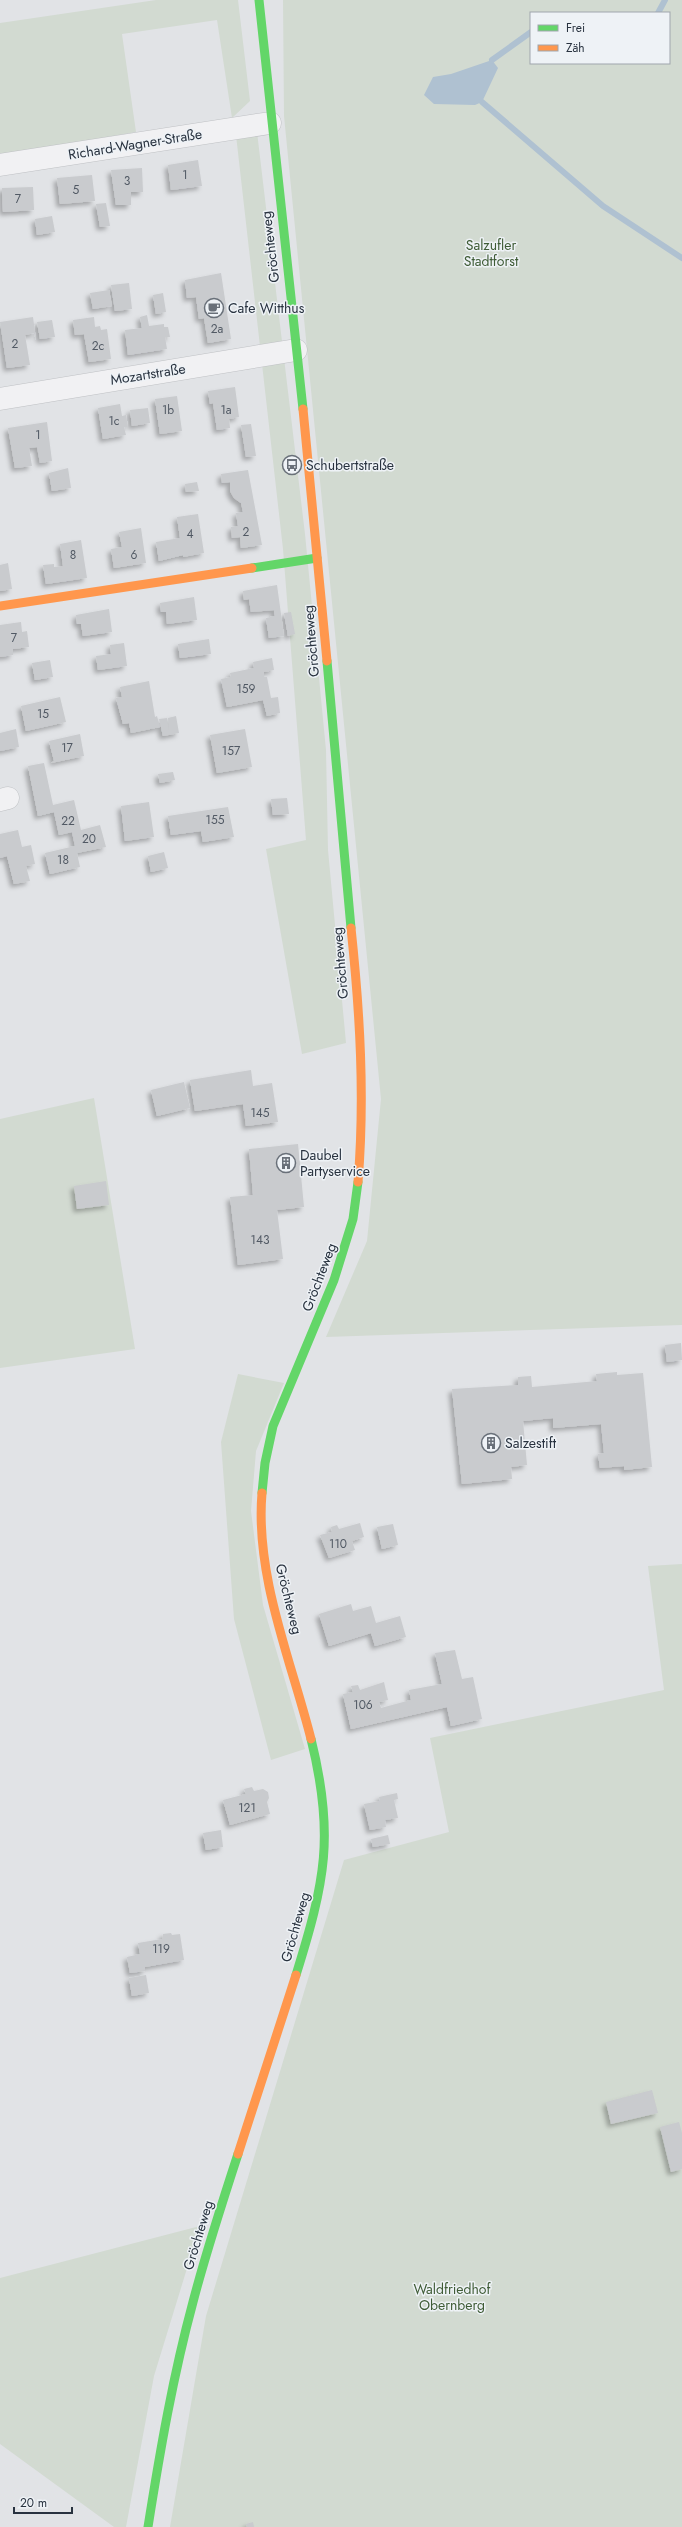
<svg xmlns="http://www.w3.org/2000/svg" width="682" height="2527" font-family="Jost,sans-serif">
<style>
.green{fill:#d2dad1;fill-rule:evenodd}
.water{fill:#afc1d1}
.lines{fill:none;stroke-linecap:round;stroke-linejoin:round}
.stream{stroke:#afc1d1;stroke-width:6}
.building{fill:#c9cbce;filter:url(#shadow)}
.street-casing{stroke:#bfc1c4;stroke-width:23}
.street{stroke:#f1f1f3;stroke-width:22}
.fast{stroke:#63d668;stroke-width:9}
.slow{stroke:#ff974d;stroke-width:9}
.labels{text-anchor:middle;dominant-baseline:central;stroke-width:3;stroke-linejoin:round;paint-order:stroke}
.number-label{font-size:12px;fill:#515964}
.street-label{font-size:14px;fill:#28323f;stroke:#eef2f6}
.park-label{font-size:14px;fill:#3e5b35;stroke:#eef2f6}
.poi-label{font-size:14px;fill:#28323f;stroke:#eef2f6;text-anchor:start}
</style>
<defs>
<filter id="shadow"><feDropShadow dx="-3.5" dy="3.5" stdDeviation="2" flood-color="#0004"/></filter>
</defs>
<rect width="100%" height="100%" fill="#e1e3e6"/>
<path class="green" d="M156,0H238L250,101L232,118L217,20L122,34L136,132L0,156V23Z
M283,0H682V1325L326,1337L367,1241L381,1099L284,116ZM531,13H669V63H531Z
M257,132L305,534L326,750L328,850L346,1043L302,1054L266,849L306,840L283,549L236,135Z
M94,1098L135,1349L0,1368V1119Z
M238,1374L284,1383L256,1451L251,1511L263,1605L305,1749L271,1760L234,1619L221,1442Z
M682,1564V2527H170L206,2316L344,1860L449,1832L430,1738L664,1690L648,1566Z
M200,2226L154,2376L126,2527H114L0,2444V2278Z"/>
<path class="water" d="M492,60L498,68L482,102L475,105L434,104L424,95L433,77L451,74Z"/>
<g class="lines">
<path class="stream" d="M658,13L665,0
M492,60L531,32
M482,102L603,206L682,258"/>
</g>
<path class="building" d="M198,160L202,186L171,190L168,165Z
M142,168L143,192H131V205H116L111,170Z
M92,175L95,201L60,204L57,178Z
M33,187L34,210L3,212L2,188Z
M106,203L110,226L100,227L96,204Z
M52,216L55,232L37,235L35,219Z
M221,273L231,339L208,343L204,318L199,319L196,297L187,298L185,280Z
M129,283L132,309L115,311L111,285Z
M109,290L112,306L93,309L90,293Z
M163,293L166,312L156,314L153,295Z
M147,315L149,326L164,324V327H168L170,337H165L167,349L128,355L125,330L142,328L140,317Z
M33,317L36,340L34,333L25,335L30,365L7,368L0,322Z
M94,317L95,327L100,326L101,330L107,329L111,359L89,362L84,334L75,335L73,320Z
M52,320L55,337L40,339L37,322Z
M235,387L239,417L229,419L230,428L217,430L213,403L210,404L208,391Z
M177,396L182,431L160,434L155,399Z
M120,404L122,416L126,415L128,427H124L126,435L103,439L98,408Z
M148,408L150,423L132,426L130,410Z
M47,422L52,461L40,463L37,447L29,448L32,466L15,468L8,428Z
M251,424L256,456L246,457L241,425Z
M68,468L71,488L52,491L49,473Z
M248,470L262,545L241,548L240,537L232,538L231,527L238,526L236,513L243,512L241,503L234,498L230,491V482L222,483L221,474Z
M197,482L199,491L186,492L185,484Z
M198,514L204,553L183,557V555L159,561L156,542L180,538L177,517Z
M141,528L146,563L114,568L111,549L122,547L119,532Z
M81,540L87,578L46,584L43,565L54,564V567L63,566L60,544Z
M8,563L12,589L0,591V565Z
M277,585L284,636L269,638L266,618L275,616L274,610L251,612L249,599L244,600L243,591Z
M194,597L197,620L167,624L166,612H161L160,603Z
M109,609L112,632L83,636L81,624H77L76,615Z
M291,612L295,634L288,636L284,613Z
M21,622L22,632L27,631L29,647L13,649V655L0,657V625Z
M209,639L211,654L180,658L178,644Z
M124,643L127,666L98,670L96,656L111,654L110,645Z
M272,658L274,670L264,672V677H267L271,698L278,697L280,713L267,716L263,700L227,707L221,679L231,677L230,673L254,668L253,662Z
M50,660L53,677L35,680L32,663Z
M149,681L155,717L157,716L160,727L131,733L129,723L123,724L116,698L122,697L120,687Z
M60,697L66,722L26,731L21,706Z
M176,716L179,733L163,736L159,719L167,718L169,730L168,718Z
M16,729L19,747L0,751V733Z
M245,729L252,767L217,773L210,735Z
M80,734L84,756L51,763L54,761L49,741Z
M44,763L53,805L74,800L81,830L100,825L106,847L77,853L80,867L50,874L45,853L75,846L72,832L59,835L54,812L38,816L28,766Z
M173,772L175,780L160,783L158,774Z
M287,798L289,814L273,815L271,799Z
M149,802L154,837L125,841L121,806Z
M228,807L234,837L203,842L201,831L171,835L168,816Z
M18,830L22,847L31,845L35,864L26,866L30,881L14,884L7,856L0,858V834Z
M164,852L168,868L151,872L148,856Z
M251,1070L253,1086L272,1083L278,1122L246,1126L243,1104L195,1111L190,1080Z
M184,1082L190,1108L157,1116L151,1090Z
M298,1144L304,1207L277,1210L283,1259L238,1265L230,1197L253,1195L249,1149Z
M106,1181L109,1205L77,1209L74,1186Z
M681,1343L682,1360L667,1362L665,1345Z
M617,1372V1375L643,1373L652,1467L624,1470V1466L600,1468L598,1454L604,1453L601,1424L553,1428V1418L523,1421L527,1465L511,1467L512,1479L462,1484L452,1389L518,1385V1377L531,1376L532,1387L597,1381L596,1374Z
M360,1523L364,1537L352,1541L355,1550L329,1558L320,1535L332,1532L331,1527L337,1525L339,1529Z
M393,1524L398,1545L382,1549L377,1527Z
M351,1604L353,1611L371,1606L376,1623L400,1616L406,1637L375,1646L371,1633L329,1646L319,1614Z
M455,1650L462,1679L473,1677L482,1719L451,1726L447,1707L351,1729L343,1694L353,1692L351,1686L358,1685L360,1690L384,1682L388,1700L379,1702L381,1708L407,1701L411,1700L409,1690L442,1684L435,1653Z
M252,1787L254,1791L263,1789L268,1792L269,1798L267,1802L270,1814L230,1825L223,1800L246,1794L244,1789Z
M397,1793L398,1799L394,1800L398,1818L385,1820L386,1827L370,1830L364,1804L380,1801L379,1797Z
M221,1830L223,1847L206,1850L203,1833Z
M388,1835L390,1844L373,1847L371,1839Z
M171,1933L172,1935L180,1934L184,1960L145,1967V1971L130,1973L127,1957L140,1954L138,1943L162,1939L163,1934Z
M146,1975L149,1993L132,1996L129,1978Z
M652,2090L658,2113L611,2124L606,2102Z
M679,2122L682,2133V2169L671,2172L660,2127Z
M253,2522L254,2527H247L246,2524Z"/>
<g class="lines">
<g class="street-casing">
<path id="street" d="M0,165L270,123
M0,399L296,350
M0,800L8,798"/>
</g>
<use href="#street" class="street"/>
<path class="fast" d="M259,0L303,409
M252,568L317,558
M327,661L351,928
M262,1493L265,1463L273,1426L334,1280L353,1219L358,1182
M296,1975C325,1882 335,1835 311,1739
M148,2527C160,2451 173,2376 193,2302C206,2252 222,2203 238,2154"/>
<path class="slow" d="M303,409L327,661
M0,606L252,568
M351,928C360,1013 365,1097 358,1182
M262,1493C255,1576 291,1660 311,1739
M238,2154L296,1975"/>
</g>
<defs>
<g id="cafe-ring" transform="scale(1)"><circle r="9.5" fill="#eef2f6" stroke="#697079" stroke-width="1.5"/><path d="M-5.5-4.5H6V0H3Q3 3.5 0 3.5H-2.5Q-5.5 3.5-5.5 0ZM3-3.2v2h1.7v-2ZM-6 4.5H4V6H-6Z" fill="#697079"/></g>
<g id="bus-ring" transform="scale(1)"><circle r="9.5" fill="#eef2f6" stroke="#697079" stroke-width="1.5"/><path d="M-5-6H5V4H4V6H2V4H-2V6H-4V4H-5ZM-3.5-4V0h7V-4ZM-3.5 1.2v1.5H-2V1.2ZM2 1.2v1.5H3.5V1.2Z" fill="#697079"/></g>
<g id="building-ring" transform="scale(1)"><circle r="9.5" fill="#eef2f6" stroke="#697079" stroke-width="1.5"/><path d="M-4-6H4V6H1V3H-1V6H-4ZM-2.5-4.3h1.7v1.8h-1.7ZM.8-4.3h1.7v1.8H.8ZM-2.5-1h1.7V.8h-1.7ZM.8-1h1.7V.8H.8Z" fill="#697079"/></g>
</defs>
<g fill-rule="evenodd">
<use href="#cafe-ring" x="214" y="308"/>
<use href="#bus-ring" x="292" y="465"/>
<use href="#building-ring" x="286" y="1163"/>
<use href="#building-ring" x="491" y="1443"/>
</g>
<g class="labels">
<g class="number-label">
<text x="185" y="175">1</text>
<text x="127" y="181">3</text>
<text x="76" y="190">5</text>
<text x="18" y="199">7</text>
<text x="217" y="329">2a</text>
<text x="15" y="344">2</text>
<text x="98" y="346">2c</text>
<text x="168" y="410">1b</text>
<text x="226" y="410">1a</text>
<text x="114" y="421">1c</text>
<text x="38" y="435">1</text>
<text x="246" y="532">2</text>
<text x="190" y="534">4</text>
<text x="73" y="555">8</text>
<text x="134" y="555">6</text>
<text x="14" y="638">7</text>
<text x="246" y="689">159</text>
<text x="43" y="714">15</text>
<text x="67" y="748">17</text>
<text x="231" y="751">157</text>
<text x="215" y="820">155</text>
<text x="68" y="821">22</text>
<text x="89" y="839">20</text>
<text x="63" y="860">18</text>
<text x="260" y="1113">145</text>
<text x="260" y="1240">143</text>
<text x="338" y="1544">110</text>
<text x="363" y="1705">106</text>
<text x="247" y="1808">121</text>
<text x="161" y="1949">119</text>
</g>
<g class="street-label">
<text transform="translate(135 144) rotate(-9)">Richard-Wagner-Straße</text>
<text transform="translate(270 247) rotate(-97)">Gröchteweg</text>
<text transform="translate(148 374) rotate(-9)">Mozartstraße</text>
<text transform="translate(311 641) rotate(-95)">Gröchteweg</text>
<text transform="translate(340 963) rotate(-95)">Gröchteweg</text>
<text transform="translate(319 1277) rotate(-69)">Gröchteweg</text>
<text transform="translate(289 1599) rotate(76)">Gröchteweg</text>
<text transform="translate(295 1927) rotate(-74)">Gröchteweg</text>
<text transform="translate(198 2235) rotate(-73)">Gröchteweg</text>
</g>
<g class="park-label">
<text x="491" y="245">Salzufler<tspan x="491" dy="16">Stadtforst</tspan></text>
<text x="452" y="2289">Waldfriedhof<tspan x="452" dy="16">Obernberg</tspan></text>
</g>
<g class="poi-label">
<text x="228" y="308">Cafe Witthus</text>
<text x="306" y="465">Schubertstraße</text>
<text x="300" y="1155">Daubel<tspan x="300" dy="16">Partyservice</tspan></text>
<text x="505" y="1443">Salzestift</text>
</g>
</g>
<rect x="530" y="12" width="140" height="52" fill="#eef2f6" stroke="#9fa5ad"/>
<rect x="538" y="25" width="20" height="6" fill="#63d668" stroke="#9fa5ad"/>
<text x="566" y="32" font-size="12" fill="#28323f">Frei</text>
<rect x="538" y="45" width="20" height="6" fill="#ff974d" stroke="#9fa5ad"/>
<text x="566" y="52" font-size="12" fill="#28323f">Zäh</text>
<path d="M14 2507v6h58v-6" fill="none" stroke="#28323f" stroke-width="2"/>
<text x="20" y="2507" font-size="12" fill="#28323f" stroke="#eef2f6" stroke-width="3" paint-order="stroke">20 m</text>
</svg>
